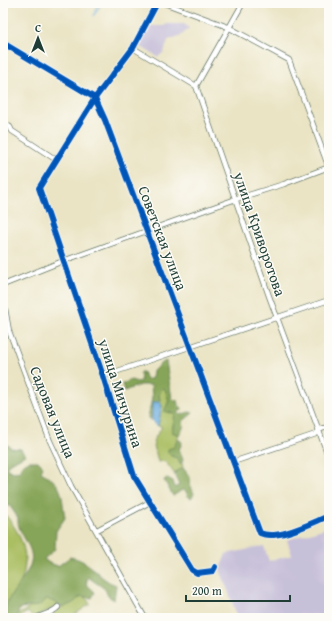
<svg xmlns="http://www.w3.org/2000/svg" width="332" height="621" font-family="'Gentium Book Plus',serif">
<style>
.industrial{fill:#c7c0d9}
.green{fill:#aabe62;stroke:#647e4b}
.forest{fill:#87a558;stroke:#537146}
.water{fill:#6aacde;stroke:#447489}
.lines{fill:none;stroke-linecap:round;stroke-linejoin:round}
.stream{stroke:#6aacde;stroke-width:1}
.minor-casing{stroke:#676;stroke-width:6}
.major-casing{stroke:#676;stroke-width:8}
.minor{stroke:#fff;stroke-width:4.5}
.major{stroke:#f1c369;stroke-width:6}
.cycleway-casing{stroke:#fdfcf7;stroke-width:8}
.cycleway{stroke:#0057b8;stroke-width:6}
.labels{text-anchor:middle;dominant-baseline:central;stroke-width:3;stroke-linejoin:round;paint-order:stroke}
.street-label{font-size:15px;fill:#1f3d34;stroke:#fdfcf7}
</style>
<rect width="100%" height="100%" fill="#fdfcf7"/>
<filter id="ink" filterUnits="userSpaceOnUse"><feTurbulence type="fractalNoise" baseFrequency=".025" numOctaves="2"/><feDisplacementMap in="SourceGraphic" scale="8" xChannelSelector="R" yChannelSelector="G"/><feConvolveMatrix kernelMatrix="1 2 1 2 8 2 1 2 1" color-interpolation-filters="sRGB"/></filter>
<filter id="wash" filterUnits="userSpaceOnUse"><feTurbulence type="fractalNoise" baseFrequency=".012" numOctaves="4" result="noise"/><feDisplacementMap in="SourceGraphic" scale="16" xChannelSelector="R" yChannelSelector="G"/><feGaussianBlur stdDeviation="0.9" result="paint"/><feColorMatrix in="noise" values="0 0 0 0 0 0 0 0 0 0 0 0 0 0 0 0 0 1.4 0 .05"/><feComposite in="paint" operator="in"/></filter>
<g filter="url(#wash)">
<rect width="100%" height="100%" fill="#eae4c4"/>
<path class="industrial" d="M167,24H184L189,28L182,35L168,40L164,52L158,57L138,45L148,26H164Z
M329,527V618H238L220,569L226,554L264,546L269,561L292,555L287,540Z"/>
<path class="green" d="M162,388L165,389L169,401L167,404L175,414L172,432L179,435L171,456L177,458L181,464L182,463L183,468L174,473L165,461L158,462L153,441L162,427L158,426L162,406L159,395Z
M3,512C32,545 33,576 3,609Z
M84,595L90,604L74,615L79,618H39L49,613H55L61,607Z
M46,598L61,602L57,606L33,618L28,612L21,616L22,618L16,616Z"/>
<path class="forest" d="M166,361L172,399L177,400L178,405L182,408V410L178,412L181,415L189,412L193,413L183,421L184,426L179,435L172,432L175,414L164,411L169,401L165,389L162,388L159,395L160,402H155L150,420L148,418L152,398L151,385H140L124,391L122,384L131,380L137,382L141,381L140,372H143L146,380L152,378L153,371L160,364Z
M178,439L182,442L179,450L183,460L181,464L177,458L171,456L168,453V449L174,447Z
M3,441L11,448L21,449L25,455L7,465V469L13,472L20,471L22,465L29,461H38L43,466L41,472C64,485 61,493 65,518L56,531L55,549L44,559L49,563L58,566L70,557C92,560 97,579 116,585L114,600L108,596L105,589L88,577L86,584L95,592L92,598L81,596L73,603L64,607L47,599L39,606L20,608L16,618H3C3,597 26,582 31,562C35,546 16,533 18,518L10,506L3,505Z
M183,468L190,477V484L194,494L191,498L188,496L186,491L182,490L173,496L164,480L167,478L173,481L175,488L179,485L174,473Z"/>
<path class="water" d="M152,402H160L162,406L158,426L152,421Z"/>
<g class="lines">
<path class="stream" d="M94,15L102,3
M94,15L98,3"/>
</g>
</g>
<g filter="url(#ink)">
<g class="lines">
<g class="minor-casing">
<path id="minor" d="M157,3L133,48L95,98L39,188L103,376L134,476L192,570L197,573L213,571L215,567
M164,3L228,27L289,60L329,168
M3,43L95,98L105,120L260,533C277,541 311,523 329,516
M133,48L196,86L269,296L329,458
M196,86L243,3
M3,122L10,127L12,131L55,159
M3,285L63,261L236,199L284,184L329,167
M3,297L9,331L50,441L71,486L145,618
M103,376L329,300
M233,462L316,434L319,430L329,426
M97,530L150,502
M36,618C44,614 53,613 58,607"/>
</g>
<g class="major-casing">
<path id="major" d="M3,4L4,3"/>
</g>
<use href="#minor" class="minor"/>
<use href="#major" class="major"/>
<g class="cycleway-casing">
<path id="cycleway" d="M157,3L133,48L95,98L39,188L103,376L134,476L192,570L197,573L213,571L215,567
M3,43L95,98L105,120L260,533C277,541 311,523 329,516"/>
</g>
<use href="#cycleway" class="cycleway"/>
</g>
</g>
<g class="labels">
<g class="street-label">
<text transform="translate(260 234) rotate(71)">улица Криворотова</text>
<text transform="translate(163 238) rotate(69)">Советская улица</text>
<text transform="translate(121 393) rotate(72)">улица Мичурина</text>
<text transform="translate(53 412) rotate(68)">Садовая улица</text>
</g>
</g>
<rect width="332" height="621" fill="none" stroke="#fdfcf7" stroke-width="16"/>
<g transform="translate(38 38)" stroke="#fdfcf7" stroke-width="3" paint-order="stroke">
<path d="M0-3L7 15L0 10L-7 15Z" fill="#1f3d34"/>
<text y="-6" font-size="11" font-weight="bold" text-anchor="middle" fill="#1f3d34">С</text>
</g>
<path d="M186 595v6h104v-6" fill="none" stroke="#1f3d34" stroke-width="2"/>
<text x="192" y="595" font-size="12" fill="#1f3d34" stroke="#fdfcf7" stroke-width="3" paint-order="stroke">200 m</text>
</svg>
